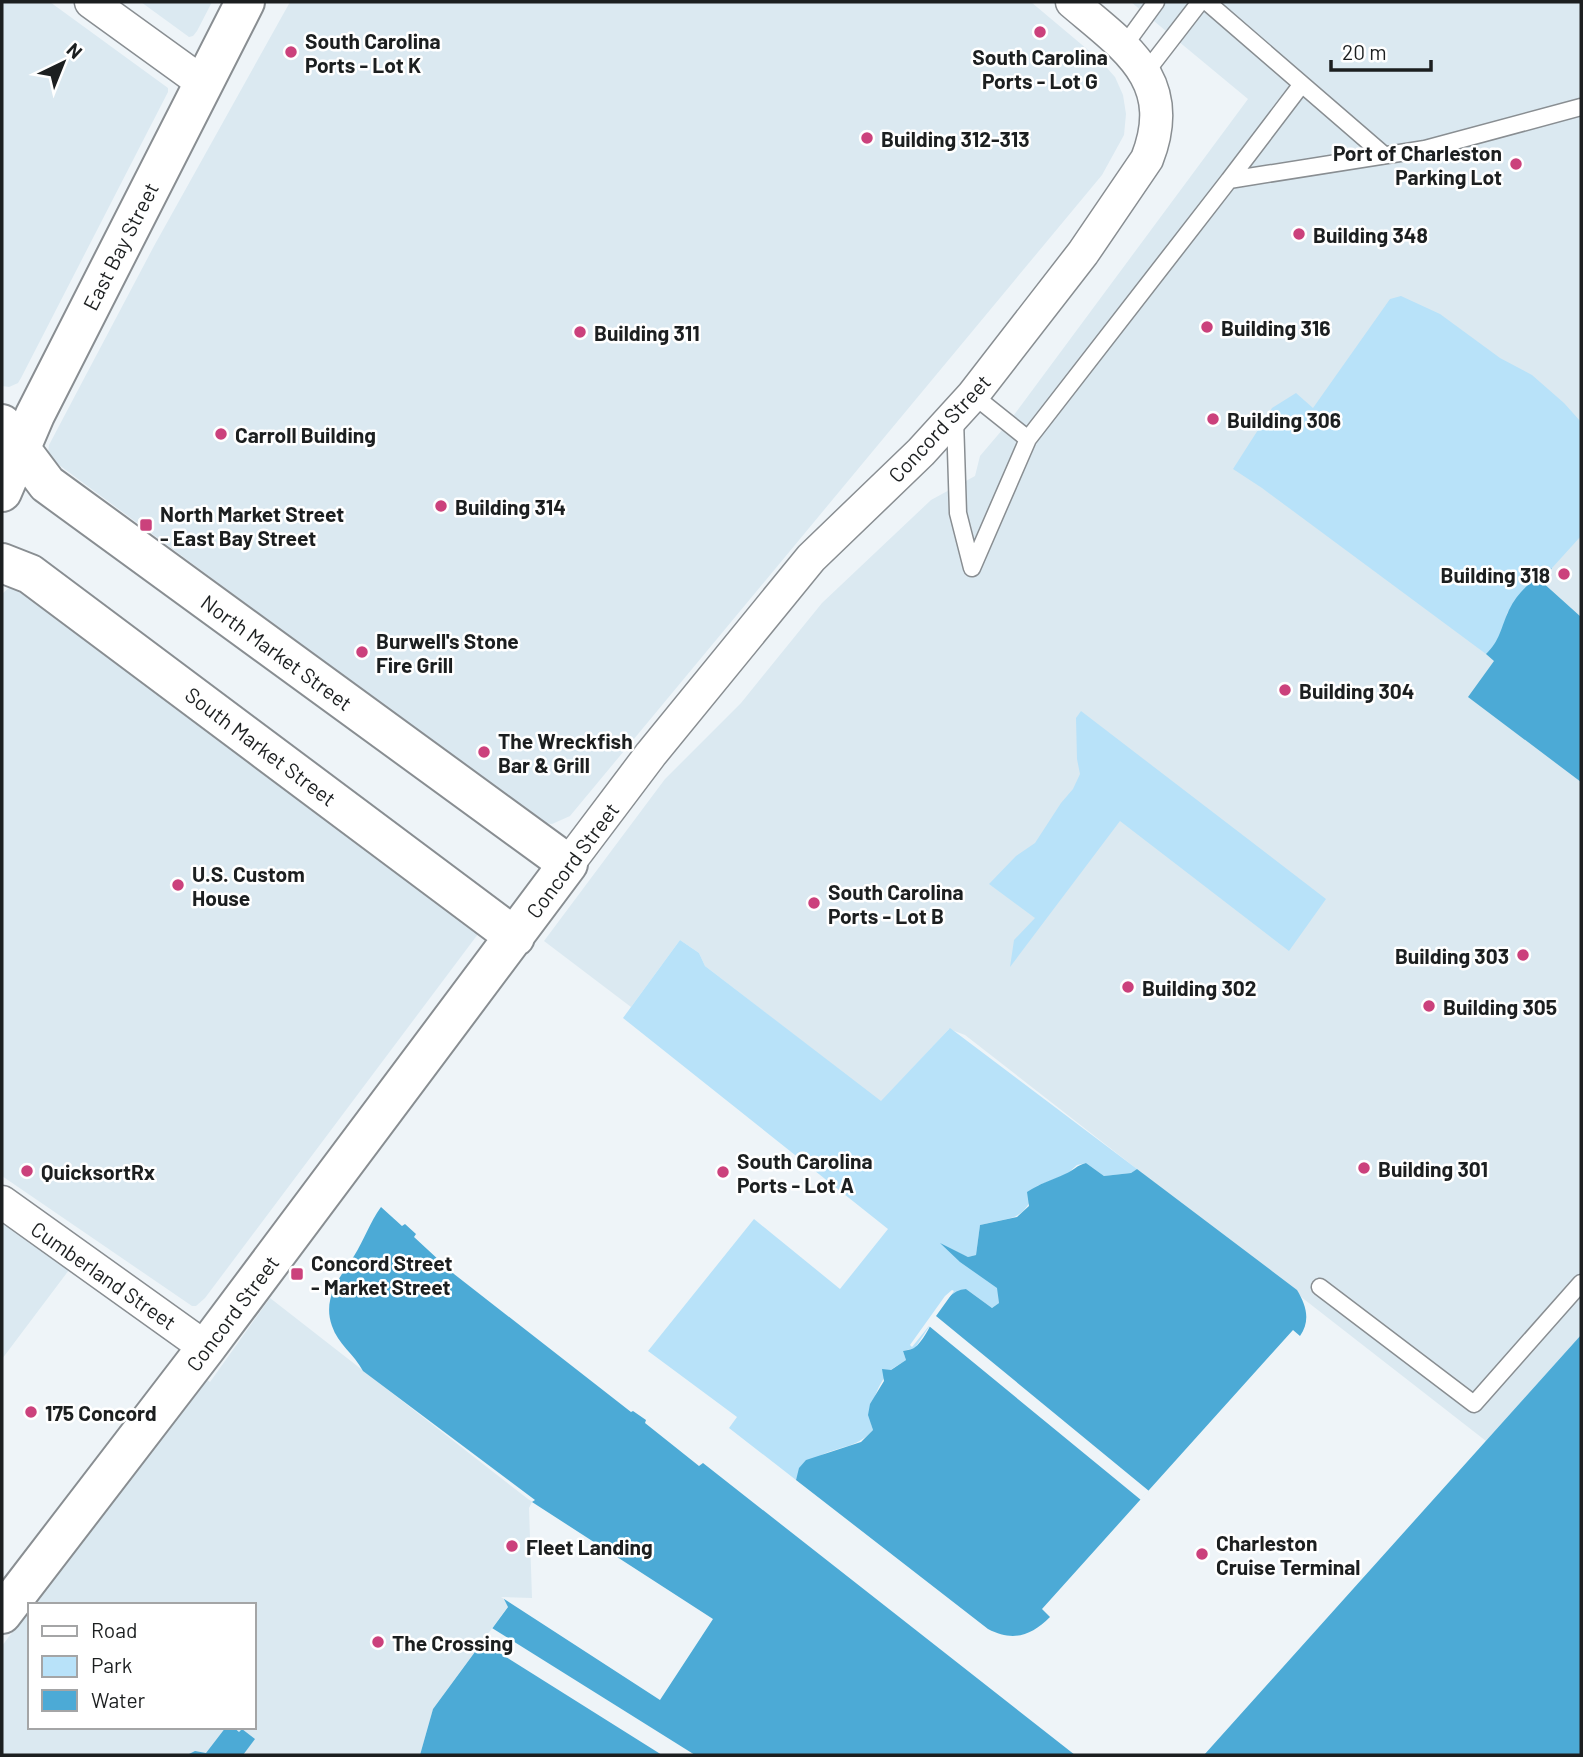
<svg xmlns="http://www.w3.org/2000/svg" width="1583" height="1757" font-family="Barlow,sans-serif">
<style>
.built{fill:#dbe9f1}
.green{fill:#b8e2f9}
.water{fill:#4caad6}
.pier{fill:#eef4f8}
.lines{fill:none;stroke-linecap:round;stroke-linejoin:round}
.service-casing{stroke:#898e92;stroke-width:19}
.minor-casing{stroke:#898e92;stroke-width:35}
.tertiary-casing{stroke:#898e92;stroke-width:42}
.service{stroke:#fff;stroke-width:16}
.minor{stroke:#fff;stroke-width:32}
.tertiary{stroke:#fff;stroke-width:38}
.poi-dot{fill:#cb417c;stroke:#fff;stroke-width:2.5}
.labels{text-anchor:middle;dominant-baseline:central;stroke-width:5;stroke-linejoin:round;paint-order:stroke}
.poi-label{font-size:21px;font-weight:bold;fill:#1c1f20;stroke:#fff;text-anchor:start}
.street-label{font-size:21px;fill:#1c1f20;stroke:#fff}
</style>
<rect width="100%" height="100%" fill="#eef4f8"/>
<path class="built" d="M2,2H50L168,88V92L21,378L18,383L9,387L2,386Z
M141,2H212L197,31L193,36L189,37Z
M290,2H1031L1100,60L1115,77L1123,95L1126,114L1124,135L1102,175L570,816L552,824L544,823L534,817L51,459L48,453L49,445L154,246Z
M1131,2H1581V1335L1486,1441L965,1035L949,1029L881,1102L705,966L699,953L680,940L631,1007L544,941L665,779L741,703L822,603L931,500L975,476L980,456L1008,423L1248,99Z
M13,584L481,930L205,1298L196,1306H192L2,1176V594Z
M2,1222L69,1270L2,1359Z
M270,1298L528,1499L721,1620L509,1605L433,1709L420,1755H2V1646L30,1608V1727H254V1605H32L201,1376L210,1382Z"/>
<path class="green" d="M1401,296L1440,314L1500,358L1532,375L1564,403L1581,422V536L1552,568L1535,578L1507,613L1504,628L1494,646L1486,654L1262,488L1233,469L1272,408L1296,393L1313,408L1390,299Z
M1081,711L1326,899L1289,951L1120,821L1010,967L1014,940L1035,918L989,884L1016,856L1035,843L1061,803L1073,789L1080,774L1077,759L1076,718Z
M680,940L699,953L705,966L881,1101L950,1028L1137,1169L1131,1173L1104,1176L1086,1163L1077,1165L1067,1174L1037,1186C1023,1223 1014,1216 980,1225L976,1255L968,1257L944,1246L998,1288L999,1303L992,1308L966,1289L948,1298L915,1348L903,1351L906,1360C902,1363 896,1366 892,1369C878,1381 866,1413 873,1430C859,1446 844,1446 826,1453C816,1457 806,1468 798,1474L796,1480L729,1428L737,1417L648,1351L754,1219L840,1289L888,1229L623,1018Z"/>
<path class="water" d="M1552,568L1541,581L1581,617V782L1468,697L1494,661L1486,654C1500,641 1501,627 1509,610C1518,591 1534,578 1552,568Z
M1086,1163L1104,1176L1131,1173L1137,1169L1297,1290C1306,1305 1311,1320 1300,1336L1293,1330L1042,1609L1050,1617C1031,1636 1013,1642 988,1629L796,1480L799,1468L806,1460L861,1442L873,1430L868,1415L870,1404L884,1381L882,1369L891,1370L906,1360L903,1351C906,1350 910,1350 914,1348C932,1336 938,1291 966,1289L992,1308L999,1303L997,1288L960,1262L940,1243L968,1257L976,1255L980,1225L1017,1217L1029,1206L1027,1192C1039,1184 1052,1180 1065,1174C1073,1171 1077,1165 1086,1163Z
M381,1207L402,1226L405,1224L416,1234L414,1237L454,1274L631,1412L633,1411L646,1420L645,1423L699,1466L703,1463L1075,1755H420L433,1709L508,1607L504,1599L536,1601L532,1502L535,1500L363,1371C354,1354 338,1344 332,1326C322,1298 340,1277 354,1256C364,1240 370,1222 381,1207Z
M1581,1335V1755H1204Z
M226,1727H233L239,1732L242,1729L255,1739L243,1755H187L195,1751L206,1753Z"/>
<path class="pier" d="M952,1290L954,1291L936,1316L1149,1491L1141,1500L929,1326L912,1347L910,1345L945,1296Z
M532,1502L713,1619L660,1700L501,1597L532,1598L529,1508Z
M492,1628L695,1755H662L482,1642Z"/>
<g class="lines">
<g class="service-casing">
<path id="service" d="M1207,2L1384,155
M1124,46L1156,2
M1146,72L1200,2
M1229,180L1302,84
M955,419L958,513L972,568L1028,439L973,395
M1028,439L1229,180L1425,149L1581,107
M1320,1287L1474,1404L1581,1283"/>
</g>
<g class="minor-casing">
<path id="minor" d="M91,2L203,83
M568,864L651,754L811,558L921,452L973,395L1083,253L1147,159C1178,80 1126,48 1072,2
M2,1202L206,1348"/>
</g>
<g class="tertiary-casing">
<path id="tertiary" d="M2,424L47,484L568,864L206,1348L2,1614
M2,492L35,415L245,2
M2,563L30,574L515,937"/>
</g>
<use href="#service" class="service"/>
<use href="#minor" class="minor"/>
<use href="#tertiary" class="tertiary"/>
</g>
<g class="poi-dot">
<circle cx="1040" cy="32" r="7"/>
<circle cx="291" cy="52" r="7"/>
<circle cx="867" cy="138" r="7"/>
<circle cx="1516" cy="164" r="7"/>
<circle cx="1299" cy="234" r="7"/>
<circle cx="1207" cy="327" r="7"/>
<circle cx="580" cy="332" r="7"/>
<circle cx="1213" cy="419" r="7"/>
<circle cx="221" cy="434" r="7"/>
<circle cx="441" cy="506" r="7"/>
<rect x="139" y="518" width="14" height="14" rx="3.5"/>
<circle cx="1564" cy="574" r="7"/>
<circle cx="362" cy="652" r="7"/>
<circle cx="1285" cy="690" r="7"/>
<circle cx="484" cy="752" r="7"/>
<circle cx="178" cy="885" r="7"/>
<circle cx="814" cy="903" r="7"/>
<circle cx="1523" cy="955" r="7"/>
<circle cx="1128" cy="987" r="7"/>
<circle cx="1429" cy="1006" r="7"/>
<circle cx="1364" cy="1168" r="7"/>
<circle cx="27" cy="1171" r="7"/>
<circle cx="723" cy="1172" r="7"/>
<rect x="290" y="1267" width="14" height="14" rx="3.5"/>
<circle cx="31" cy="1412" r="7"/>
<circle cx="512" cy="1546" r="7"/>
<circle cx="1202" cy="1554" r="7"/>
<circle cx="378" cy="1642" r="7"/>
</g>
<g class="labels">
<g class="poi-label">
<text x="305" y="40">South Carolina<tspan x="305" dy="24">Ports - Lot K</tspan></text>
<text x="1040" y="56" text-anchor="middle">South Carolina<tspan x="1040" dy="24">Ports - Lot G</tspan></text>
<text x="881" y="138">Building 312-313</text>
<text x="1502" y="152" text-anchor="end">Port of Charleston<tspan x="1502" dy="24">Parking Lot</tspan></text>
<text x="1313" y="234">Building 348</text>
<text x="1221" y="327">Building 316</text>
<text x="594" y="332">Building 311</text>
<text x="1227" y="419">Building 306</text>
<text x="235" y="434">Carroll Building</text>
<text x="455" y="506">Building 314</text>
<text x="160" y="513">North Market Street<tspan x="160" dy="24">- East Bay Street</tspan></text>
<text x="1550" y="574" text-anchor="end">Building 318</text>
<text x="376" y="640">Burwell's Stone<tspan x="376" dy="24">Fire Grill</tspan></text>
<text x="1299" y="690">Building 304</text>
<text x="498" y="740">The Wreckfish<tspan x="498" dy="24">Bar &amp; Grill</tspan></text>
<text x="192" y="873">U.S. Custom<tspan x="192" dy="24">House</tspan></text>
<text x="828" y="891">South Carolina<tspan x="828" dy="24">Ports - Lot B</tspan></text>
<text x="1509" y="955" text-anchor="end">Building 303</text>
<text x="1142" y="987">Building 302</text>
<text x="1443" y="1006">Building 305</text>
<text x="737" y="1160">South Carolina<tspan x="737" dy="24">Ports - Lot A</tspan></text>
<text x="1378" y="1168">Building 301</text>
<text x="41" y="1171">QuicksortRx</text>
<text x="311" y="1262">Concord Street<tspan x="311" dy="24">- Market Street</tspan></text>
<text x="45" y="1412">175 Concord</text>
<text x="1216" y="1542">Charleston<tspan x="1216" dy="24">Cruise Terminal</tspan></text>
<text x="526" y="1546">Fleet Landing</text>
<text x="392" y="1642">The Crossing</text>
</g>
<g class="street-label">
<text transform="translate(120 246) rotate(-63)">East Bay Street</text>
<text transform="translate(939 428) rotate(-47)">Concord Street</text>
<text transform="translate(277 652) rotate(36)">North Market Street</text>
<text transform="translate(261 746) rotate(37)">South Market Street</text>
<text transform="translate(572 860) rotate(-53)">Concord Street</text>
<text transform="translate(104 1275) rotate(35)">Cumberland Street</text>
<text transform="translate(232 1313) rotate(-53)">Concord Street</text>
</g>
</g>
<rect width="1583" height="1757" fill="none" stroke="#1c1f20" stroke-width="7"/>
<rect x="28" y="1603" width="228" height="126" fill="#ffffff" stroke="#a4a5a6" stroke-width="2"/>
<rect x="42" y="1626" width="35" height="10" fill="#ffffff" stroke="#a4a5a6" stroke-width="2"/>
<text x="91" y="1638" font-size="21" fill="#1c1f20">Road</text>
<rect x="42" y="1656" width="35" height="21" fill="#b8e2f9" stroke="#a4a5a6" stroke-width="2"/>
<text x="91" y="1673" font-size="21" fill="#1c1f20">Park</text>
<rect x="42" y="1690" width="35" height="21" fill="#4caad6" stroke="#a4a5a6" stroke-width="2"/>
<text x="91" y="1708" font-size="21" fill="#1c1f20">Water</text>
<g transform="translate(63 63) rotate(43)" stroke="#ffffff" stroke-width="5" paint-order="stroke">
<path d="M0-5L12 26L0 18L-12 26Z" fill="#1c1f20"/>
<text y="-10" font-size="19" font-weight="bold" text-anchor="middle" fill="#1c1f20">N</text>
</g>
<path d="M1331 60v10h100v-10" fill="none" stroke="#1c1f20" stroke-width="3.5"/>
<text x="1342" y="60" font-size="21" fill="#1c1f20" stroke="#ffffff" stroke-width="5" paint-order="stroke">20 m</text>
</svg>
